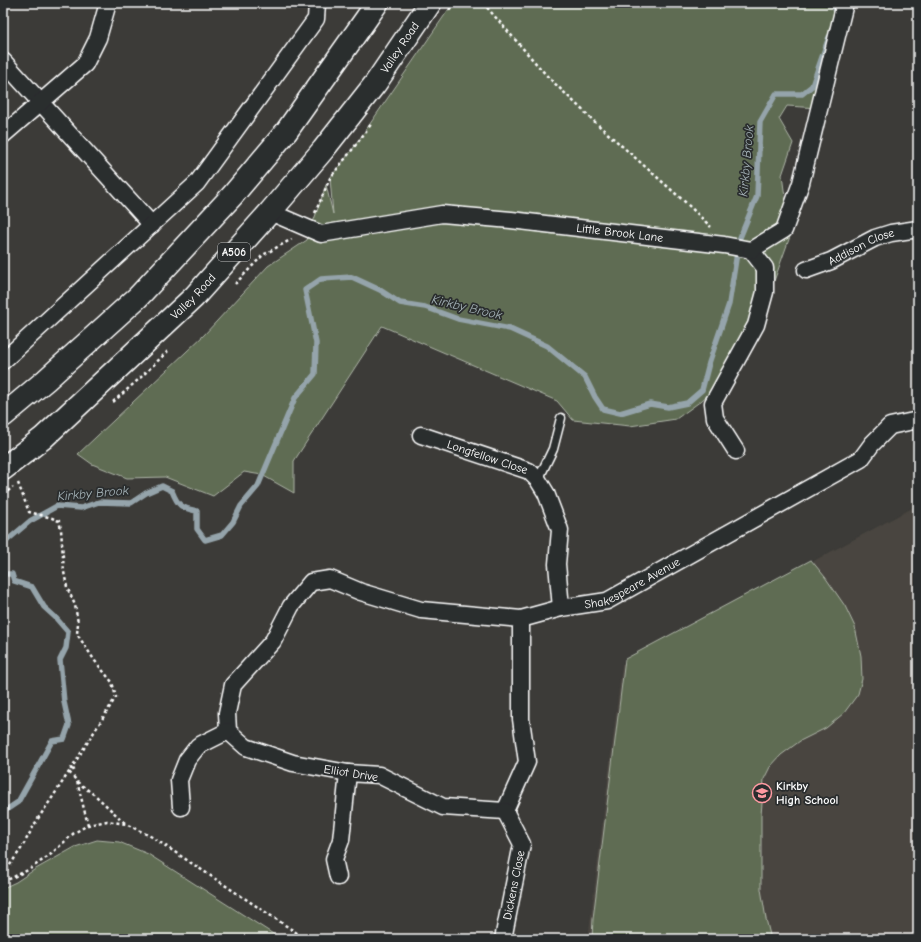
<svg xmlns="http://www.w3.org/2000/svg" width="921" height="942" font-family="'Comic Neue',sans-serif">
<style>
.built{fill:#49453f}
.green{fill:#5f6c53;stroke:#afb6a9}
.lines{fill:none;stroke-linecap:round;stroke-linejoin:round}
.stream{stroke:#95a4ab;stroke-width:5.5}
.service-casing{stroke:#fff;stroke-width:11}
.minor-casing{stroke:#fff;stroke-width:19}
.primary-casing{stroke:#fff;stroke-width:25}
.path{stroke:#fff;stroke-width:2.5;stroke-dasharray:3 3;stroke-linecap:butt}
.service{stroke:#2a2d2e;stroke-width:8}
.minor{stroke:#2a2d2e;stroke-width:16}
.primary{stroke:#2a2d2e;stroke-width:22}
.labels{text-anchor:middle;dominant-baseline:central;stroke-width:3.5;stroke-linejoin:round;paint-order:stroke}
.shield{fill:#2a2d2e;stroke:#bfc0c0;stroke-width:1}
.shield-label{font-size:11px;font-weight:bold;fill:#fff}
.street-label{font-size:12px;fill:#fff;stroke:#2a2d2e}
.poi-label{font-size:12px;font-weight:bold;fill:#fff;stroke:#2a2d2e;text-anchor:start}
.water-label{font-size:13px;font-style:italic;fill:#a6b4b9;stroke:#2a2d2e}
</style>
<rect width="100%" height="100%" fill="#3c3b38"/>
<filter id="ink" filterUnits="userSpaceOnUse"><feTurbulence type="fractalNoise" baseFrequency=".025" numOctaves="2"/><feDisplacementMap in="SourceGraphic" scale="8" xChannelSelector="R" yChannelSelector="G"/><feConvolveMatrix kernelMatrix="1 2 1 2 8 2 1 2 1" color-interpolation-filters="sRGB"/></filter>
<g filter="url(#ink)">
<path class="built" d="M918,505V939H588L622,664Z"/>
<path class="green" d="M453,3H845L819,108L787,106L779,119L793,143L782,175L788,220L797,217L745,362L701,401L676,419L630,426L573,420L557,401L382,326L294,461V493L262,475L244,472L213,496L165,477L127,478L92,464L78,454L204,335L268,266L307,240L326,185L333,214L330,178L352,150Z
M811,560L825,577L845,606L855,627L861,656L862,679L858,694L844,713L826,728L800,741L781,755L770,767L764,779L761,815V889L766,919L771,939H592L593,919L625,659Z
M97,840L119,842L148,854L281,939H3V888L16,882L34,870L75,847Z"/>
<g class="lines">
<path class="stream" d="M833,3L837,14V16
M3,544L30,521L57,506L81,508L99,502L131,503L146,493L162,486L172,491C178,506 181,508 197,511V529L205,540L222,535L233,522L241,506L258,486L295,398L315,374L316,343L305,290L321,279L352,277L380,290L400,303L425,307L458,319L510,329L547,346L585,377L595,397L603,409L620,413L650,404L668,407L687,403L702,390L709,363L729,304L739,240L757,196L760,122L776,94H802L812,86L829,37
M3,574H12L14,581L32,587L44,607L55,617L68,632L66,648L60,660L64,702L69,725L64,739L52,741L18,802L3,812"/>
<g class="service-casing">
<path id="service" d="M538,480L553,449L561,418"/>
</g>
<g class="minor-casing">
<g id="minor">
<path d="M3,61L152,225"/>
<path d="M3,135L85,64L98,38L108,3"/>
<path id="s1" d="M270,212L321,234L442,214L511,220L724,245L751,250L765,268V292L756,325L713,403L715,418L736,451"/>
<path d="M751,250L784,230L801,183L845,3"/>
<path id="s2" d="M806,270L831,261L875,238L891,233L918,229"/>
<path d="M3,361L197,183L316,19L317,3"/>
<path id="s3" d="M421,435L529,471L538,480L546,493L560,530L557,564L561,608"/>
<path id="s4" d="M521,619V719L527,762L505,811L443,807L379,775L348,773L293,763L246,747L228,731L227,713L233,685L273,641L291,606L311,582L330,579L361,592L421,610L521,619L561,608L607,601L861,459L872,444L890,426L918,420"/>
<path d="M181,807L179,780L187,760L198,746L228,731"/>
<path d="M338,877L334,859L341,840L348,773"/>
<path id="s5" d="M503,939L522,844L505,811"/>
</g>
</g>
<g class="primary-casing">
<g id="primary">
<path d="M3,416L46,380L138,297L232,196L286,132L366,19L377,3"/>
<path id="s6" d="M3,469L43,438L194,297L270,212L323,150L375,84L430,3"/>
</g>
</g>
<path class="path" d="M483,3L548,77L596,123L685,202L711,227
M449,10L455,3
M315,213L330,178L352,150L372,123
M235,284L263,255L292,239
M113,402L138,380L168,351
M18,483L29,512L52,518L59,521L61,529L64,572L67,587L75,605L78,623L77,634L95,661L112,682L116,697L69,772L77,781L88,825
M3,495L13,487
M77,782L96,796L125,823
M3,875L21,849L37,820L50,801L69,772L77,768
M3,882L30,869L50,855L74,833L88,825L107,821L126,824L152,837L306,939"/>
<use href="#service" class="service"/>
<use href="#minor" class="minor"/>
<use href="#primary" class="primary"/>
</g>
</g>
<defs>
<g id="school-ring" transform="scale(1)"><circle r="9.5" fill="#2a2d2e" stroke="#ff9aa2" stroke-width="1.5"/><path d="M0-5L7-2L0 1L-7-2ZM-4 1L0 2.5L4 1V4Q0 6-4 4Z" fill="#ff9aa2"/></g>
</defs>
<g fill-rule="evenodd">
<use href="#school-ring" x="762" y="793"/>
</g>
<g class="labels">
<rect class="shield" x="218" y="243" width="32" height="18" rx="3"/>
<g class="shield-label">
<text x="234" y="252">A506</text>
</g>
<g class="street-label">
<text stroke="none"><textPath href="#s6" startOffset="581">Valley Road</textPath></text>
<text stroke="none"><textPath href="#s1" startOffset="357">Little Brook Lane</textPath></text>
<text stroke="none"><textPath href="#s2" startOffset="60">Addison Close</textPath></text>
<text stroke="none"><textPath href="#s6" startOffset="257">Valley Road</textPath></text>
<text stroke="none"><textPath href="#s3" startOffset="70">Longfellow Close</textPath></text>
<text stroke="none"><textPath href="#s4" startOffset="1002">Shakespeare Avenue</textPath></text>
<text transform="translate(351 773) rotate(9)">Elliot Drive</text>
<text stroke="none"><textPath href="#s5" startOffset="55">Dickens Close</textPath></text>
</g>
<g class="poi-label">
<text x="776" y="786">Kirkby<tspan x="776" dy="14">High School</tspan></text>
</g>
<g class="water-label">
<text transform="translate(746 161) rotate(-85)">Kirkby Brook</text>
<text transform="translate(467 307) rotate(13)">Kirkby Brook</text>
<text transform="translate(93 493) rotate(-5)">Kirkby Brook</text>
</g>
</g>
<rect width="921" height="942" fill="none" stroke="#2a2d2e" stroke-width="16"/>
<rect x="8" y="8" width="905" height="926" fill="none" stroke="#fff" stroke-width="1.5" filter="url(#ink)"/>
</svg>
